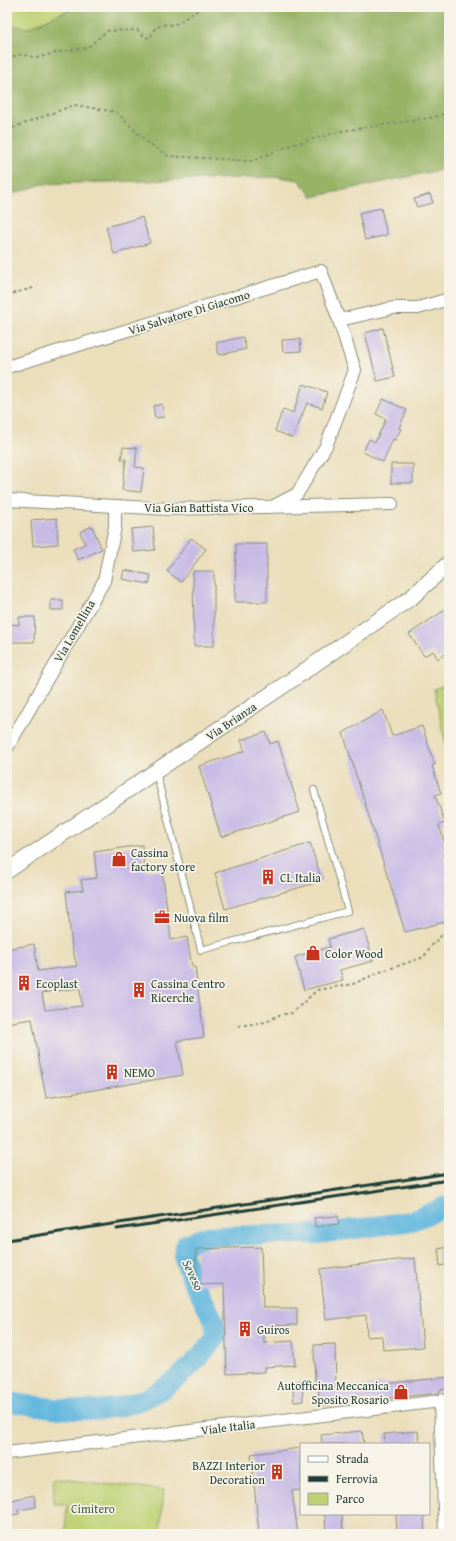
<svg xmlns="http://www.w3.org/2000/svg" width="456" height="1541" font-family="'Gentium Book Plus',serif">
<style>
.green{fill:#bfd174;stroke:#6f8754}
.forest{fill:#97b366;stroke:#5b784d}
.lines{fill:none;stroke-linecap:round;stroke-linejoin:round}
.river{stroke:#62b7de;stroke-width:20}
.building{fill:#c7bbe6;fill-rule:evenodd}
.service-casing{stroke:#858e78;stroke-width:8}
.minor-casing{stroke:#858e78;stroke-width:14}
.tertiary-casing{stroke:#858e78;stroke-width:17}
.path{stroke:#858e78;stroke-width:2;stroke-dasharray:3 3;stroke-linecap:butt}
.service{stroke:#fff;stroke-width:6}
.minor{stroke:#fff;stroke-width:12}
.tertiary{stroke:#fff;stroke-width:15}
.rail{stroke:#1f3d34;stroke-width:3}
.labels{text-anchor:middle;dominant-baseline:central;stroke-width:3.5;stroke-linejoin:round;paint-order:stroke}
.street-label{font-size:12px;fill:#1f3d34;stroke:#f7f3e8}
.poi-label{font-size:12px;fill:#1f3d34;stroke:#f7f3e8;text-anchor:start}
.park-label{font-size:12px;fill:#3f5b41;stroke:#f7f3e8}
.water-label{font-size:13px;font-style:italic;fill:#305c5e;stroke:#f7f3e8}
</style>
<rect width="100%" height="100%" fill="#f7f3e8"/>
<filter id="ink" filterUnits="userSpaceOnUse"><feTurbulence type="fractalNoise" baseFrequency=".025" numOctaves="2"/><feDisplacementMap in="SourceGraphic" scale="8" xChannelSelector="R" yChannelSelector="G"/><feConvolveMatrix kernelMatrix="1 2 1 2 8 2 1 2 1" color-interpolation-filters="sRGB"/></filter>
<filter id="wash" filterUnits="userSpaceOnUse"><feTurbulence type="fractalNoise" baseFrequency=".012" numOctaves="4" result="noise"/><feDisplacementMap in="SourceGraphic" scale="16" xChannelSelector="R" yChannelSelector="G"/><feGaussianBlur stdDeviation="0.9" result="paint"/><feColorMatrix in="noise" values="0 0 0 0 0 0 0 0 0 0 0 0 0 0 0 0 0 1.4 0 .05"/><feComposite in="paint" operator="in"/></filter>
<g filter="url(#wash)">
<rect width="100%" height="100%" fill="#ebdebb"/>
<path class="green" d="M7,7H75L28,28L13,26L7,22Z
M449,684V759L434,689Z
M54,1477L164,1490L160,1534H65L67,1504H53Z"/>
<path class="forest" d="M75,7H449V168L312,197L299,180L278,177L43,184L7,196V22L13,26L28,28Z"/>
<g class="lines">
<path class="river" d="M7,1401C20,1405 33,1405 46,1407C125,1419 169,1398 217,1336L213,1319L190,1275L183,1255L186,1244L208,1236L318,1234L412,1221L449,1205"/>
</g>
<g id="blocks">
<path class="building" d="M430,194L433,203L417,207L414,199Z
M381,208L387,235L365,240L359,213Z
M142,217L150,243L114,254L106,227Z
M383,328L395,377L377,381L365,333Z
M243,337L246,349L219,355L216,343Z
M300,339L301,351L283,352L282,340Z
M303,384L327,392L322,408L307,403L293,438L275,431L283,409L293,413Z
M383,399L407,410L399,428L401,429L395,440L393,439L383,462L363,452L369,439L375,442L386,419L376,414Z
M162,404L164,417L155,418L153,406Z
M123,447L137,448L135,467L144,468L141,492L122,490L126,459H121Z
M391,464H413V483H391Z
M57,518L58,544L33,546L31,520Z
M92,526L102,549L78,560L73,549L85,544L80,532Z
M153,527L155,550L133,552L131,529Z
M191,538L206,549L181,582L167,571Z
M236,544H267V602H235Z
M124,570L151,575L149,584L122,579Z
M193,571H214V646H194Z
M51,600H63V610H51Z
M449,607V651L438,659L433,651L424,656L409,634Z
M19,617H35L34,642H7V624L19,625Z
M383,710L392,736L422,726L435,765L432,766L441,793L435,795L445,823L439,825L448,852L443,854L449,871V921L405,932L343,733Z
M266,732L270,744L278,741L300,812L221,837L199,766L245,751L241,740Z
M310,843L322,881L225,909L215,873Z
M142,845L145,871L162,869L171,940L187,937L192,967H195L204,1037L177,1041L183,1075L46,1098L32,1019L7,1023V949L34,944L38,971L77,966L72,947L66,892L83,890L81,880L97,878L94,852ZM80,988L82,1006L45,1010L42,993Z
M364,929L373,961L340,970L343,980L304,990L295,957L330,947L328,939Z
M338,1216L339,1224L315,1227L314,1218Z
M261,1247L263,1308H297V1325L264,1326V1343L293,1341L295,1365L265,1367V1372L227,1374L224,1284L197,1285L196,1249Z
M449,1247V1264L440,1266L438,1249Z
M415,1258L423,1347L383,1350L382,1336L367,1337L366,1315L326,1320L320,1269Z
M335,1344L336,1389L449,1377V1388L440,1390V1393L320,1405L318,1387H315L314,1345Z
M302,1381L303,1401L294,1402L292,1382Z
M362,1431L364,1444H322L321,1435Z
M418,1431L419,1444H385L384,1434Z
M301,1448V1490L292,1491L298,1534H259L251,1454Z
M34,1495L36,1507L18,1510L19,1514L7,1516V1501Z
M325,1514H342L343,1534H326Z
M396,1514H424L425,1534H397Z"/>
</g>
</g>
<g filter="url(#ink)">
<use href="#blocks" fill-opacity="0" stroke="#858e78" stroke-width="1"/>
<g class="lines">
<g class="service-casing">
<path id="service" d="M156,772L201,950L348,911L314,790"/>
</g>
<g class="minor-casing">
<path id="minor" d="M339,320L393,308H418L449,299
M7,367L321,271L339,320L355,370L326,446L297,494L272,507
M7,500L169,509L392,504
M7,748L104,581L115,527V506
M440,1401L445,1534
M7,1453L449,1400"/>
</g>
<g class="tertiary-casing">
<path id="tertiary" d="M7,871L277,690L412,597L449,563"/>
</g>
<path class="path" d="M7,58L22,54L36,58L59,52L87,48L107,31L137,30L145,37L150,38L155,28L166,24L174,25L203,7
M7,130L74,105L116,112L147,142L168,156L252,161L291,145L342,131L436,117L449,112
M7,295L33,288
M238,1026L266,1022L279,1015L292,1013L317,990L353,984L380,972L424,957L430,947L449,928"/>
<use href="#service" class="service"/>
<use href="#minor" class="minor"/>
<use href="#tertiary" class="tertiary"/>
<path class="rail" d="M117,1229L449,1180
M7,1240L449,1173"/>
</g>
</g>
<defs>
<g id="shop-bare" transform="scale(1.2)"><path d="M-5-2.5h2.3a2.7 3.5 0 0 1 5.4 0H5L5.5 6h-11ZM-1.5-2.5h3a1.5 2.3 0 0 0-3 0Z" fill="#c8321e" stroke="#f7f3e8" stroke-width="2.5" paint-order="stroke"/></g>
<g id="building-bare" transform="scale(1.2)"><path d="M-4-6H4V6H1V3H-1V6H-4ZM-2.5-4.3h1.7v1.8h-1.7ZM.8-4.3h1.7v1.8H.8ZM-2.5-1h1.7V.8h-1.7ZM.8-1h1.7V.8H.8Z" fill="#c8321e" stroke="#f7f3e8" stroke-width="2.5" paint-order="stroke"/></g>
<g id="office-bare" transform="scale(1.2)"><path d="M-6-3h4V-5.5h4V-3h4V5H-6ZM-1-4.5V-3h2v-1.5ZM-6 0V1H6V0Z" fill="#c8321e" stroke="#f7f3e8" stroke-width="2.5" paint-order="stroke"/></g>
</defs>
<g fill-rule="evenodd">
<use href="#shop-bare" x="119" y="859"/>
<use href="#building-bare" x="268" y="877"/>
<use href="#office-bare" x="162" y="917"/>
<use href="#shop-bare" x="313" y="953"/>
<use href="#building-bare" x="24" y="983"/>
<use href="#building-bare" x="139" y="990"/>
<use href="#building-bare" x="112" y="1072"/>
<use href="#building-bare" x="245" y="1329"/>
<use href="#shop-bare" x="401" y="1392"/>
<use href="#building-bare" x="277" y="1472"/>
</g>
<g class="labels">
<g class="street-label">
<text transform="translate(189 312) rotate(-17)">Via Salvatore Di Giacomo</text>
<text x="199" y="507">Via Gian Battista Vico</text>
<text transform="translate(74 631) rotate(-60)">Via Lomellina</text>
<text transform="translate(231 721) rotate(-34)">Via Brianza</text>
<text transform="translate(228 1427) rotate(-7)">Viale Italia</text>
</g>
<g class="poi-label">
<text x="131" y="852">Cassina<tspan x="131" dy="14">factory store</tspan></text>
<text x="280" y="877">CL Italia</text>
<text x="174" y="917">Nuova film</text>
<text x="325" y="953">Color Wood</text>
<text x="36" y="983">Ecoplast</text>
<text x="151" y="983">Cassina Centro<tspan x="151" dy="14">Ricerche</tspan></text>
<text x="124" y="1072">NEMO</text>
<text x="257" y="1329">Guiros</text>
<text x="389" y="1385" text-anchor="end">Autofficina Meccanica<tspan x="389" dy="14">Sposito Rosario</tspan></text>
<text x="265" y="1465" text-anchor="end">BAZZI Interior<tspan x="265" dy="14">Decoration</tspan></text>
</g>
<g class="park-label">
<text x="93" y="1508">Cimitero</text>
</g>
<g class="water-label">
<text transform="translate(193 1275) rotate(65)">Seveso</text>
</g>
</g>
<rect width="456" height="1541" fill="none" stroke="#f7f3e8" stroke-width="24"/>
<rect x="300" y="1443" width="130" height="72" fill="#f7f3e8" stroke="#a1aaa0"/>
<rect x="308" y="1456" width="20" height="6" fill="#ffffff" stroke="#a1aaa0"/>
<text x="336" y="1463" font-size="12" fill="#1f3d34">Strada</text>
<rect x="308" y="1476" width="20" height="6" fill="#1f3d34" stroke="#a1aaa0"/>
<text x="336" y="1483" font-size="12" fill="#1f3d34">Ferrovia</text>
<rect x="308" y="1493" width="20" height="12" fill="#bfd174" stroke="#a1aaa0"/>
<text x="336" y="1503" font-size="12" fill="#1f3d34">Parco</text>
</svg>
